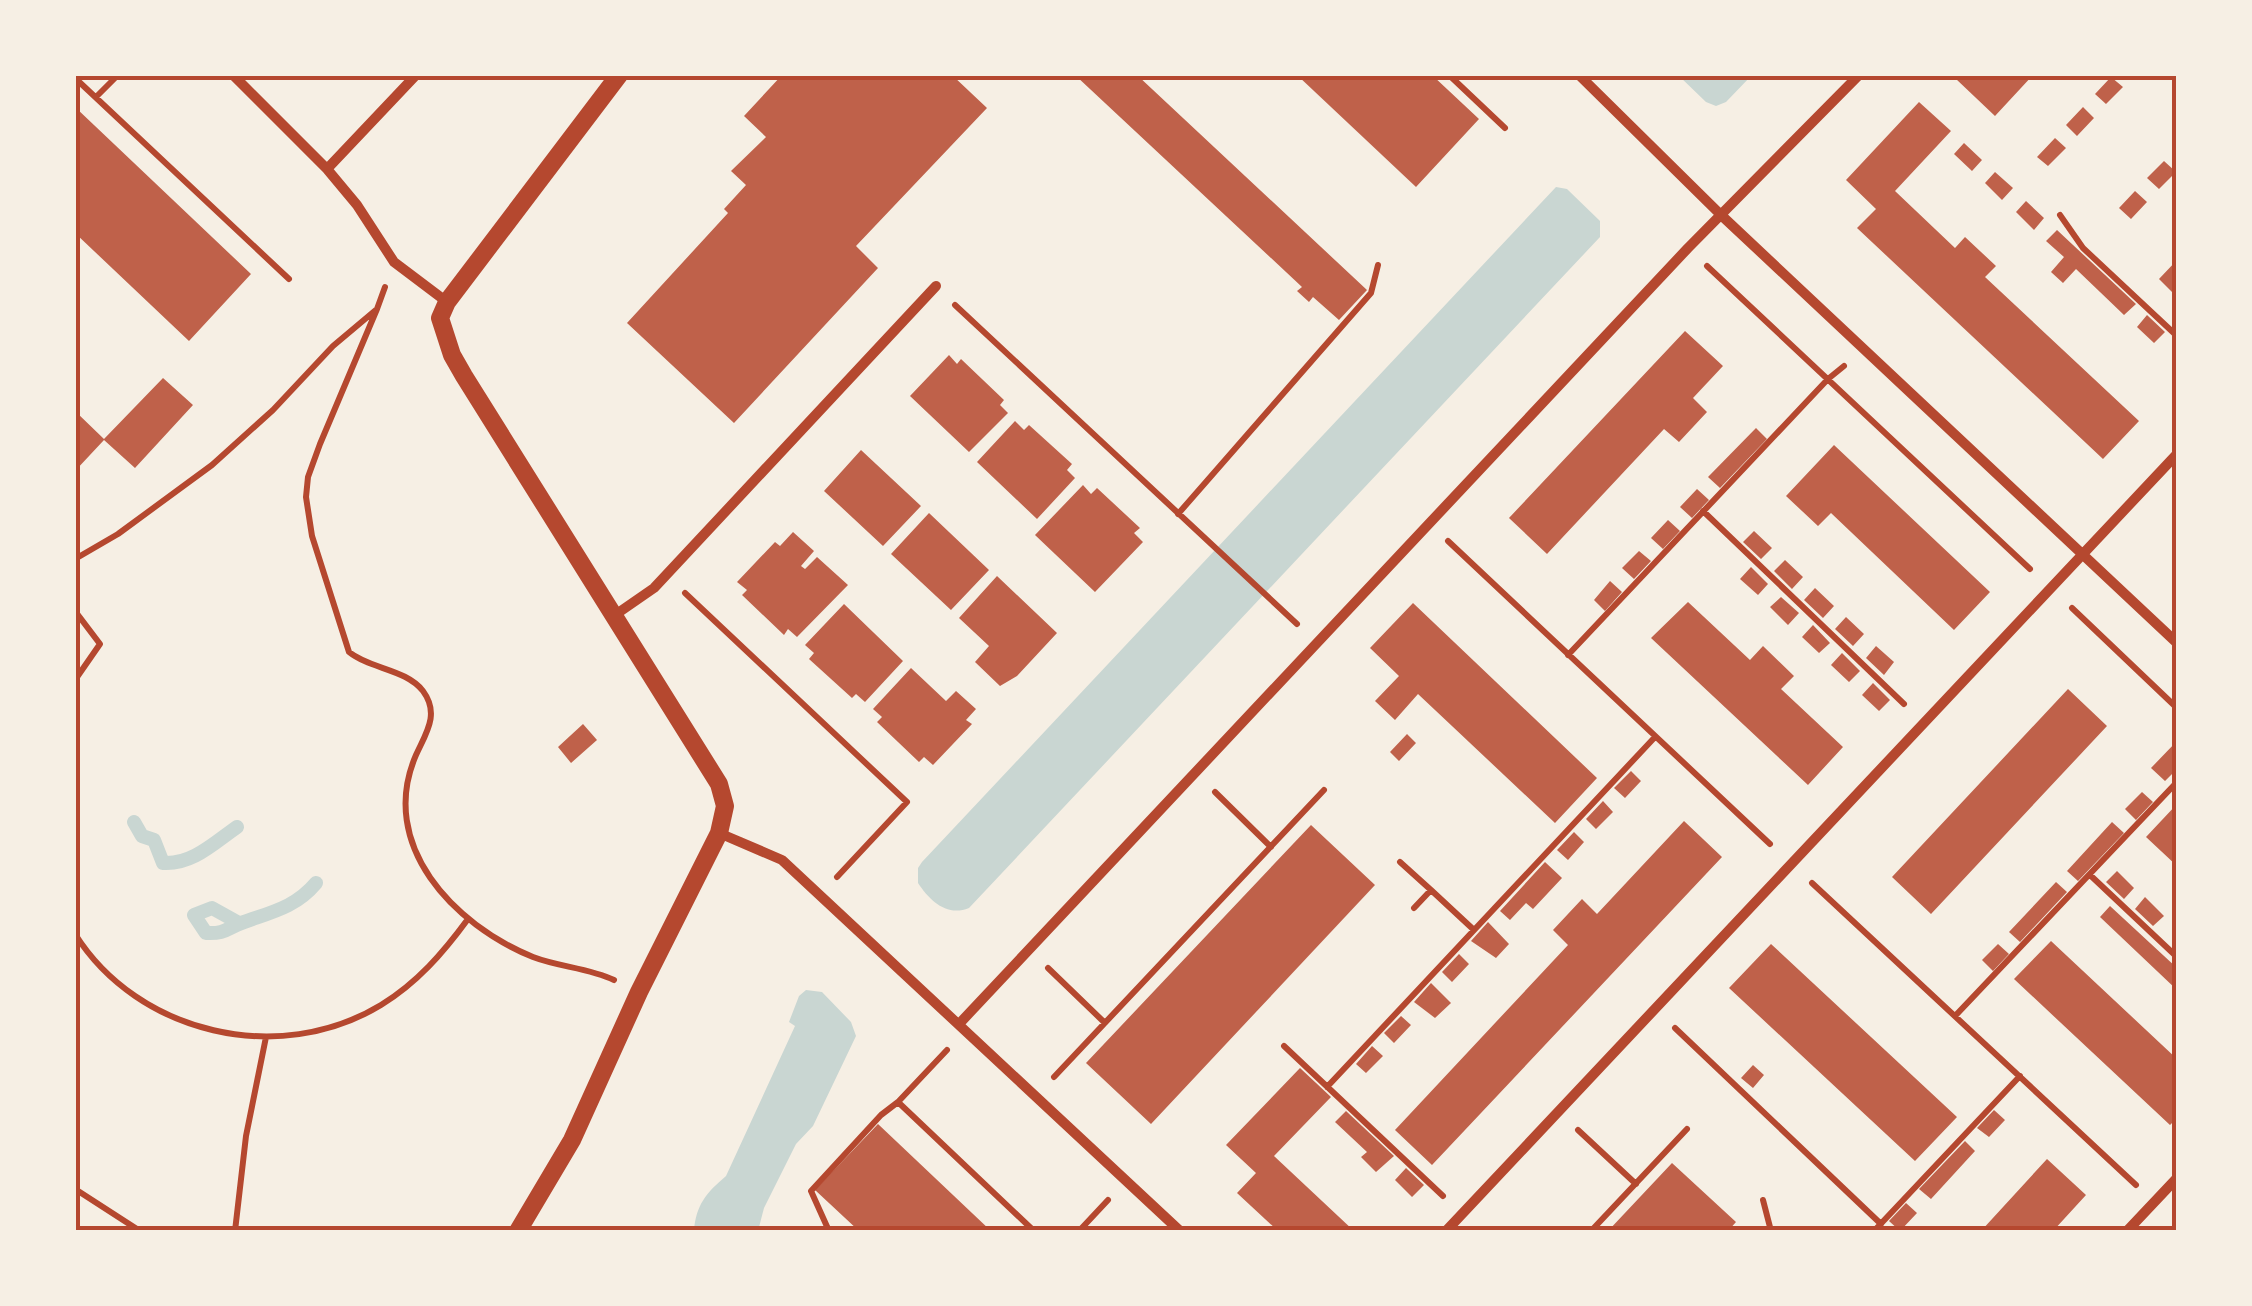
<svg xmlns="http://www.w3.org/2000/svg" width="2252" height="1306" font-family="Raleway,sans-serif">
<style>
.water{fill:#c9d6d2}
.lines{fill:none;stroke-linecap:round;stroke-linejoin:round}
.stream{stroke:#c9d6d2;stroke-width:14}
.building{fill:#bf614a}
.path{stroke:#b5482f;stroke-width:6}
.minor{stroke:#b5482f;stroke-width:10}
.tertiary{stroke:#b5482f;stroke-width:18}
.neatline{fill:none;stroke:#b5482f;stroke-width:4}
</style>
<rect width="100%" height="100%" fill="#f6efe4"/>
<path class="water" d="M1678,75H1752L1726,102L1716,106L1706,102Z
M1556,187L1567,189L1600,221V237L969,908C947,917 930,901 918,883V868L922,862Z
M806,990L822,992L851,1022L856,1036L813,1126L796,1144L764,1208L758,1231H694C696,1205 706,1193 726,1176L795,1026L789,1022L799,996Z"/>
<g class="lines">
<path class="stream" d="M134,822L142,836L154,840L163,863C192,865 214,843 237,827
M239,923L212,908L194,915L206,933C227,934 226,928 244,922C272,912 296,907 316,883"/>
</g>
<path class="building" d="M782,75H952L987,108L856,246L878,268L734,423L627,323L728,213L724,209L746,185L731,171L766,137L744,116Z
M1075,75H1137L1367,290L1339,320L1313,297L1309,302L1297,291L1302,287Z
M1297,75H1432L1479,119L1416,187Z
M1960,75H2033L1995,116L1956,79Z
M2111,77L2123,87L2106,104L2095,94Z
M1919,102L1951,131L1895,191L1955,248L1965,237L1996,266L1985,277L2139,421L2103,459L1857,228L1876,209L1846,180Z
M75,107L251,274L189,341L75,233Z
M2083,107L2094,118L2077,136L2066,125Z
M2055,138L2066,148L2048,166L2037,157Z
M1964,143L1982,160L1972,171L1954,154Z
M2164,161L2176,172L2159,189L2147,178Z
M1995,172L2013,188L2002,200L1985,183Z
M2135,191L2147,202L2131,219L2119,208Z
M2026,201L2044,218L2034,230L2016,212Z
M2057,230L2136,304L2124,315L2076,269L2063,283L2051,272L2064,257L2046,241Z
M2177,260V297L2159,279Z
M2147,315L2165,332L2154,343L2137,327Z
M1685,331L1723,366L1693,398L1707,412L1679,442L1664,429L1547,554L1509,518Z
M949,355L957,364L961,359L1004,400L1000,405L1008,413L969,452L910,396Z
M163,378L193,405L135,468L104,440L75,471V411L104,439Z
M1015,421L1024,430L1029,425L1072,464L1067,470L1075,478L1037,519L977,462Z
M1756,428L1767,439L1720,488L1708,477Z
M1834,445L1990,592L1954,630L1831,513L1818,526L1786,496Z
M861,450L921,506L883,546L824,491Z
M1083,485L1091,494L1097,488L1140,528L1134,533L1143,542L1095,592L1035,535Z
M1697,489L1709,500L1692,518L1680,507Z
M929,513L989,570L951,610L891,554Z
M1668,520L1680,531L1663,549L1651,538Z
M1754,531L1772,548L1761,559L1743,542Z
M793,532L814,551L801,566L805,569L817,557L848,585L797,637L788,629L784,635L742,595L747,590L737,582L775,542L780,546Z
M1639,551L1651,561L1634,579L1622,568Z
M1785,560L1803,577L1792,589L1774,571Z
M1751,567L1768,584L1758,595L1740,579Z
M997,576L1057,633L1017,676L1000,686L975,662L989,646L959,618Z
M1610,581L1622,592L1605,611L1594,600Z
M1815,588L1834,606L1823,618L1804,600Z
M1781,597L1799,613L1788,625L1770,607Z
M1688,602L1750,660L1763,646L1794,676L1781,689L1843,747L1808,785L1651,638Z
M1413,603L1597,778L1555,823L1418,694L1395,720L1375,701L1399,676L1370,648Z
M844,604L903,661L865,702L856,694L852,698L809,659L814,653L805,645Z
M1846,617L1864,634L1853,646L1835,629Z
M1813,625L1830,643L1819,653L1802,637Z
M1876,646L1894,662L1884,675L1866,658Z
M1842,653L1860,671L1849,682L1831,665Z
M911,668L946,701L956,691L976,709L966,720L972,724L933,765L924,757L919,762L877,722L882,717L873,709Z
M1873,683L1890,700L1879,711L1862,695Z
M2068,689L2107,726L1931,914L1892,877Z
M583,724L597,740L571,763L558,747Z
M1407,734L1416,743L1399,761L1390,752Z
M2177,741V769L2165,781L2151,768Z
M1631,771L1641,781L1625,798L1614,788Z
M2142,792L2153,802L2136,820L2125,809Z
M1603,801L1613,812L1596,829L1586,819Z
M2177,804V866L2146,837Z
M1684,821L1722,857L1432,1165L1395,1130L1568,945L1553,930L1582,899L1597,914Z
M2112,822L2124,833L2078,881L2067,871Z
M1311,825L1375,885L1151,1124L1086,1063Z
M1574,832L1584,842L1568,860L1557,850Z
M1545,862L1562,878L1533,909L1526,903L1510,920L1500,911Z
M2117,871L2134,888L2124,899L2106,882Z
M2056,882L2067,892L2020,942L2009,932Z
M2145,897L2164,916L2153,926L2135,909Z
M2110,906L2177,968V990L2100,917Z
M1488,922L1509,944L1496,958L1471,941Z
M2051,941L2177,1059V1118L2170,1125L2014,979Z
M1771,944L1957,1117L1915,1161L1729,988Z
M1998,944L2009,954L1993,971L1982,960Z
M1459,954L1469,964L1452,982L1442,972Z
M1431,983L1451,1003L1435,1018L1414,1002Z
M1401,1016L1411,1025L1394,1043L1384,1033Z
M1372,1046L1383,1056L1366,1073L1356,1064Z
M1753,1065L1764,1075L1753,1088L1741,1078Z
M1300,1068L1331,1097L1274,1156L1354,1231H1278L1237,1193L1256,1173L1226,1145Z
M1994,1110L2005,1120L1989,1137L1977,1128Z
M1346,1111L1394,1156L1376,1172L1361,1157L1367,1152L1335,1122Z
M878,1124L991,1231H859L815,1190Z
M1965,1141L1975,1151L1931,1199L1919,1189Z
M2047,1159L2086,1195L2053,1231H1981Z
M1672,1163L1736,1222L1728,1231H1608Z
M1406,1168L1424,1185L1412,1197L1395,1180Z
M1906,1203L1917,1213L1900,1231L1889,1221Z"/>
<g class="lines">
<path class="path" d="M1449,75L1505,128
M75,78L289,279
M96,97L118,75
M2060,215L2083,248L2177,336
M1707,266L2030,569
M955,305L1297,624
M377,309L320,444L308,477L306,497L312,536L349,652C370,669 406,669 423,691C440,714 426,733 416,755C377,845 454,925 533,957C559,967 589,968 614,980
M1703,511L1904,704
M1178,514L1371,293L1378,265
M1448,541L1770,844
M75,559L118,534L212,465L273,410L333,346L377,309L385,287
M685,593L907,802L837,877
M2072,608L2177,708
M75,611L100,644L75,680
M1568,655L1828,379L1844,366
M1215,792L1271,847
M1400,862L1431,890L1414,908
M2090,875L2177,957
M1812,883L2136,1185
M1431,890L1474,930
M75,934C138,1034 279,1067 381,1005C417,983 443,953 468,919
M1048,968L1105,1023
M1955,1016L2177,782
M1675,1028L1881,1224
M1284,1046L1443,1196
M947,1050L898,1102L1034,1231
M1054,1077L1324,790
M1327,1087L1655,737
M1578,1130L1636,1184
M75,1189L140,1231
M1763,1200L1771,1231
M235,1231L246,1136L266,1037
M829,1231L811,1191L881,1115L898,1102
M1079,1231L1108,1200
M1591,1231L1687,1129
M1874,1231L2020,1076"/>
<path class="minor" d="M233,75L327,169L357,205L394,262L447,302
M1579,75L1721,215L2177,643
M327,169L416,75
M615,615L654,588L936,286
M719,833L782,860L1180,1231
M959,1024L1688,248L1859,75
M1446,1231L2177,454
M2127,1231L2177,1178"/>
<path class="tertiary" d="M518,1231L572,1140L639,992L719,833L725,806L719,784L464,376L452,355L440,318L447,302L619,75"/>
</g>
<rect width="2252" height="1306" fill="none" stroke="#f6efe4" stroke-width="155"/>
<rect x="78" y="78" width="2096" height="1150" class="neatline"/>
</svg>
